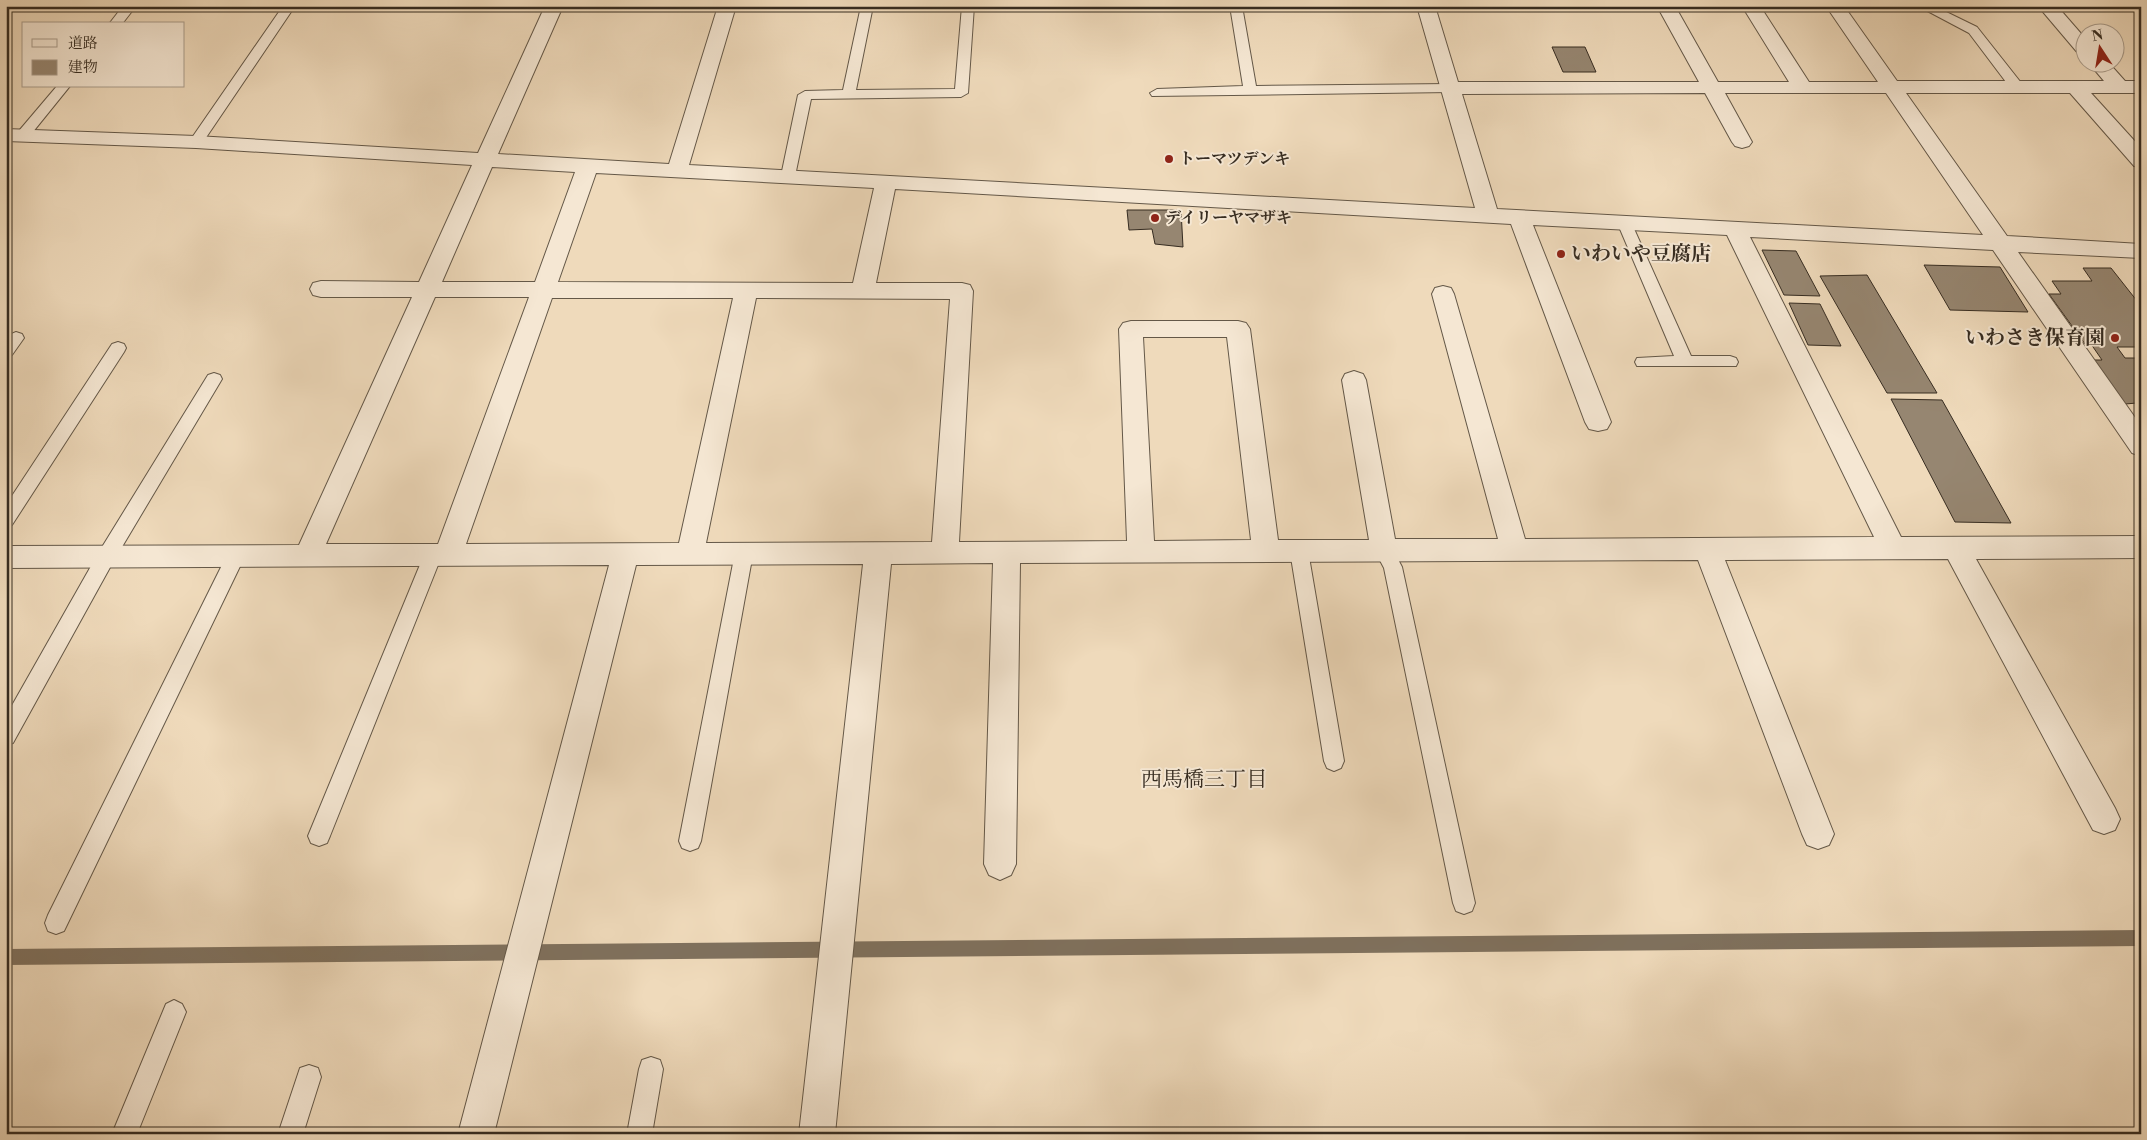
<svg xmlns="http://www.w3.org/2000/svg" width="2147" height="1140" font-family="'Libre Bodoni','Noto Serif JP',serif">
<style>
.lines{fill:none;stroke-linecap:round;stroke-linejoin:round}
.stream{fill:#7f715e;fill-rule:evenodd}
.building{fill:#968671;stroke:#362c21}
.lane-casing{stroke:#645848;stroke-width:2}
.street-casing{stroke:#645848;stroke-width:2}
.lane{fill:#f5e7d3;fill-rule:evenodd}
.street{fill:#f5e7d3;fill-rule:evenodd}
.poi-dot{fill:#8f2418;stroke:#f5e7d3;stroke-width:2}
.labels{text-anchor:middle;dominant-baseline:central;stroke-width:4;stroke-linejoin:round;paint-order:stroke}
.far-poi-label{font-size:16px;font-weight:bold;fill:#362c21;stroke:#f5e7d3;text-anchor:start}
.poi-label{font-size:20px;font-weight:bold;fill:#362c21;stroke:#f5e7d3;text-anchor:start}
.neighbourhood-label{font-size:21px;fill:#362c21;stroke:#f5e7d3}
</style>
<rect width="100%" height="100%" fill="#efdabb"/>
<filter id="stains"><feTurbulence type="fractalNoise" baseFrequency=".004" numOctaves="4"/><feColorMatrix values="0 0 0 0 .2 0 0 0 0 .09 0 0 0 0 .02 0 0 0 .5 -.17"/></filter>
<radialGradient id="worn" r=".72"><stop offset=".6" stop-color="#630" stop-opacity="0"/><stop offset="1" stop-color="#630" stop-opacity=".3"/></radialGradient>
<g class="lines">
<path class="stream" d="M2141,930V946L6,965V949Z"/>
</g>
<path class="building" d="M1552,47H1585L1596,72H1563Z
M1127,210H1181L1183,247L1155,244L1152,229L1129,230Z
M1762,250L1796,251L1820,296L1784,295Z
M1924,265L2000,267L2028,312L1950,310Z
M2083,268H2111L2141,306V347H2117L2125,358H2141V408L2137,403L2125,404L2093,360H2102L2091,344H2085L2049,294H2061L2052,281H2092Z
M1867,275L1937,393H1887L1820,276Z
M1789,303L1820,304L1841,346L1808,345Z
M1891,399L1942,400L2011,523L1955,522Z"/>
<g class="lines">
<g class="lane-casing">
<path id="lane" d="M123,6H136L122,24H109Z
M283,6H295L201,145H191L189,142Z
M861,6H873L856,90L955,89L962,6H974L968,93L961,97L811,99L795,176L793,179H783L781,176L798,95L805,91L843,90Z
M1230,6H1242L1256,86L1451,84L1458,88L1451,92L1152,96L1150,93L1157,89L1243,86Z
M1918,6H1934L1977,27L2022,84L2024,87L2022,90H2012L1969,33Z
M57,86H70L28,138H18L16,135L18,132Z
M1624,217L1631,222L1691,356H1730L1736,358L1738,362L1736,366H1637L1635,362L1637,358L1674,356L1617,222Z
M16,332L22,334L24,338L12,355L6,357C6,346 4,336 16,332Z
M118,342L124,344L126,348L124,352L12,525L6,527V505L112,344Z
M214,373L220,375L222,379L113,562L13,743L6,745V716L99,552L208,375Z
M1299,543L1306,546L1308,551L1344,761L1341,768L1334,771L1327,768L1324,761L1290,551L1292,546Z
M1384,543L1391,546L1402,567L1475,903L1472,911L1464,914L1456,911L1453,903L1384,568L1375,551L1377,546Z
M744,545L751,548L753,553L701,841L698,848L690,851L682,848L679,841L735,553L737,548Z
M433,547L440,550L442,555L330,836L327,843L319,846L311,843L308,836L424,555L426,550Z
M236,548L243,551L245,556L64,931L56,934L48,931L45,923L48,915L229,551Z
M174,1000L182,1004L186,1012L137,1134H112L166,1004Z
M651,1057L660,1060L663,1069L652,1134H627L639,1069L642,1060Z
M309,1065L318,1068L321,1077L303,1134H278L300,1068Z"/>
</g>
<g class="street-casing">
<path id="street" d="M545,6H563L498,154L669,164L718,6H736L689,165L1475,208L1417,6H1435L1458,82H1699L1657,6H1675L1718,82H1789L1742,6H1760L1809,82H1878L1826,6H1844L1897,81H2104L2088,62H2108L2125,81H2141V93H2091L2141,148V167L2134,166L2070,93H1906L2007,236L2141,244V258L2018,252L2141,426V456L2132,453L1993,250L1750,237L1901,537L2141,536V558L1976,559L2115,808L2120,819L2115,830L2104,834L2093,830L1948,559L1725,560L1834,834L1829,845L1818,849L1807,845L1802,834L1698,560L1020,563L1016,864L1011,875L1000,880L989,875L984,864L993,563L891,564L835,1134H799L863,564L636,565L494,1134H458L609,565L6,568V546L299,545L412,297H321L313,295L310,289L313,283L321,281L419,282L472,165L196,148L6,141V129L196,136L478,153ZM1705,93L1732,142L1735,146L1742,148L1749,146L1752,142L1725,93H1886L1983,235L1497,209L1462,94ZM492,167L575,172L535,282H442ZM596,173L874,188L853,283L558,282ZM895,189L1511,224L1585,422L1589,429L1598,431L1607,429L1611,422L1533,225L1727,235L1874,537L1525,539L1454,294L1451,288L1443,286L1435,288L1432,294L1498,539H1395L1366,380L1363,374L1354,371L1345,374L1342,380L1369,540H1278L1250,329L1246,323L1238,321H1131L1123,323L1119,329L1127,541L959,542L973,291L970,285L962,283H876ZM435,297H529L438,544H326ZM552,298H733L679,543L466,544ZM756,298L950,299L932,542L706,543ZM1143,337H1227L1251,540L1154,541Z
M2038,6H2057L2084,37V54L2077,52Z
M2131,6H2141V12L2135,11Z"/>
</g>
<use href="#lane" class="lane"/>
<use href="#street" class="street"/>
</g>
<g class="poi-dot">
<circle cx="1169" cy="159" r="5"/>
<circle cx="1155" cy="218" r="5"/>
<circle cx="1561" cy="254" r="5"/>
<circle cx="2115" cy="338" r="5"/>
</g>
<g class="labels">
<g class="far-poi-label">
<text x="1179" y="159">トーマツデンキ</text>
<text x="1165" y="218">デイリーヤマザキ</text>
</g>
<g class="poi-label">
<text x="1571" y="254">いわいや豆腐店</text>
<text x="2105" y="338" text-anchor="end">いわさき保育園</text>
</g>
<g class="neighbourhood-label">
<text x="1204" y="780">西馬橋三丁目</text>
</g>
</g>
<rect width="2147" height="1140" fill="none" stroke="#efdabb" stroke-width="25"/>
<rect x="8" y="8" width="2132" height="1125" fill="none" stroke="#362c21" stroke-width="2.5"/>
<rect x="12" y="12" width="2122" height="1115" fill="none" stroke="#362c21"/>
<rect x="22" y="22" width="162" height="65" fill="#f5e7d3" stroke="#a99c8c"/>
<rect x="32" y="39" width="25" height="8" fill="#f5e7d3" stroke="#a99c8c"/>
<text x="68" y="48" font-size="15" fill="#362c21">道路</text>
<rect x="32" y="60" width="25" height="15" fill="#968671" stroke="#a99c8c"/>
<text x="68" y="72" font-size="15" fill="#362c21">建物</text>
<g transform="translate(2100 48) rotate(348)"><circle r="24" fill="#f5e7d3" stroke="#a99c8c"/>
<path d="M0-4L9 19L0 12L-9 19Z" fill="#8f2418"/>
<text y="-8" font-size="14" font-weight="bold" text-anchor="middle" fill="#362c21">N</text>
</g>
<rect width="100%" height="100%" filter="url(#stains)"/>
<rect width="100%" height="100%" fill="url(#worn)"/>
</svg>
